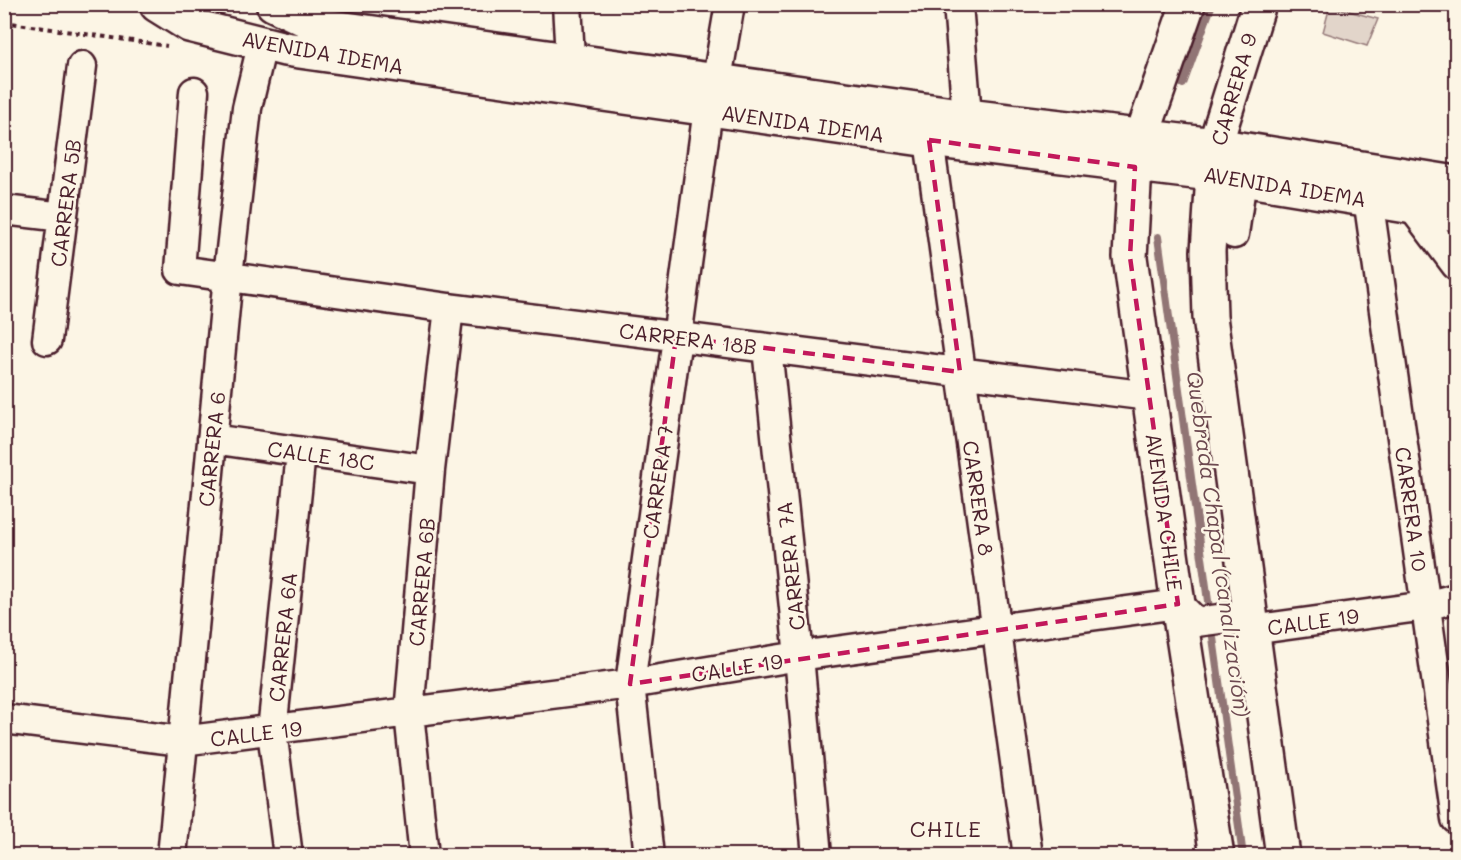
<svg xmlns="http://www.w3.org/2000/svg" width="1461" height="860" font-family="Mali,sans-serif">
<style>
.green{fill:#e2d5ca;stroke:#967a7a;stroke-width:1.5}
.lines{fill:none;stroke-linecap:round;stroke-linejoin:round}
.stream{stroke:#917474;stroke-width:8}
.minor-casing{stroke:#4a1f2b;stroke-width:33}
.major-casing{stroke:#4a1f2b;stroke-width:38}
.path{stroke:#4a1f2b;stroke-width:4;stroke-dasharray:4.5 4.5;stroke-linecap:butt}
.minor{stroke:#fcf5e5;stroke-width:28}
.major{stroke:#fcf5e5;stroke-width:33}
.marked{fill:none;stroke:#c2185b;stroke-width:4.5;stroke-dasharray:12 8;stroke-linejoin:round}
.labels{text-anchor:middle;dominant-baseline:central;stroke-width:5;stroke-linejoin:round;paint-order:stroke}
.street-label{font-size:21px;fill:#4a1f2b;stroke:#fcf5e5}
.water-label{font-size:22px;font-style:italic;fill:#6d4950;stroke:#fcf5e5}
.neighbourhood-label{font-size:22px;letter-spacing:1.5px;fill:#4a1f2b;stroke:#fcf5e5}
</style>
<rect width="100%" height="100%" fill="#fcf5e5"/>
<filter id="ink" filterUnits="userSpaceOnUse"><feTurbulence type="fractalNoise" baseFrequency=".0167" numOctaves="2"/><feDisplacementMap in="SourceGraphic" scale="12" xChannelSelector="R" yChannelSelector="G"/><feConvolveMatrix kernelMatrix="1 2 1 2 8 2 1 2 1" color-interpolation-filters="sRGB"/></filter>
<g filter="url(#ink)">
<path class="green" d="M1330,6L1378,19L1367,46L1323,32Z"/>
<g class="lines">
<path class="stream" d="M1183,84L1212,4
M1158,237L1243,856"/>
<g class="minor-casing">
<path id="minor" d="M567,4L570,58
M958,4L967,116
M717,79L730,4
M194,92L180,270L449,308L1149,396
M929,140L1028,856
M1368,198L1456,819
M1413,208L1456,265
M4,210L63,217
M1234,234L1242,179
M47,340L82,66
M767,348L799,656L817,856
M212,439L430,470
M4,719L182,741L630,684L799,656L1178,604L1196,622L1235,617L1251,630L1426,606L1456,598
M172,856L228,276L247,108L262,45
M288,856L272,731L301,453
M424,856L409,713L430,470L449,308
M649,856L630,684L708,109"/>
</g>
<g class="major-casing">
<path id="major" d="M273,4L317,25L967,116L1215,145L1456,183
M1188,4L1142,136L1135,167L1130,257L1178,604L1217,856
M1259,4L1215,145L1208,251L1210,317L1283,856
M157,5L189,25L285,49L929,140L1211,174L1456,214"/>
</g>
<path class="path" d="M4,22L167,46"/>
<use href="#minor" class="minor"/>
<use href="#major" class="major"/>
</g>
</g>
<path class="marked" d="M929,140L1135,167L1130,257L1178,604L630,684L676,337L960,372Z"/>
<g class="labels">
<g class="street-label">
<text transform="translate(323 52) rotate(10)">AVENIDA IDEMA</text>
<text transform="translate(1233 89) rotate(-74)">CARRERA 9</text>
<text transform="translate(803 123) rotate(8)">AVENIDA IDEMA</text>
<text transform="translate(1285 186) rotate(9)">AVENIDA IDEMA</text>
<text transform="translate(65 203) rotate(-83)">CARRERA 5B</text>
<text transform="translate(688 338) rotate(7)">CARRERA 18B</text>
<text transform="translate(211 449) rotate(-84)">CARRERA 6</text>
<text transform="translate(321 455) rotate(8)">CALLE 18C</text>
<text transform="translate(657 482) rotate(-82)">CARRERA 7</text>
<text transform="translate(979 498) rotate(82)">CARRERA 8</text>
<text transform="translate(1412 509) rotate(82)">CARRERA 10</text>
<text transform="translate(1165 512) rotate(82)">AVENIDA CHILE</text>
<text transform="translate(790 566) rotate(-96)">CARRERA 7A</text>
<text transform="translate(421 582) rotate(-85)">CARRERA 6B</text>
<text transform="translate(1313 621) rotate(-8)">CALLE 19</text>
<text transform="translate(282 637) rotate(-84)">CARRERA 6A</text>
<text transform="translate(737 667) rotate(-9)">CALLE 19</text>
<text transform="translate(256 733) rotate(-7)">CALLE 19</text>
</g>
<g class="water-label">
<text transform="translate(1219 544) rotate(82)">Quebrada Chapal (canalización)</text>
</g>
<g class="neighbourhood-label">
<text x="946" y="828">CHILE</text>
</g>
</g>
<rect width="1461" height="860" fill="none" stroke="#fcf5e5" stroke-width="24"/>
<rect x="12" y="12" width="1437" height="836" fill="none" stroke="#4a1f2b" stroke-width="2" filter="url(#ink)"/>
</svg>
